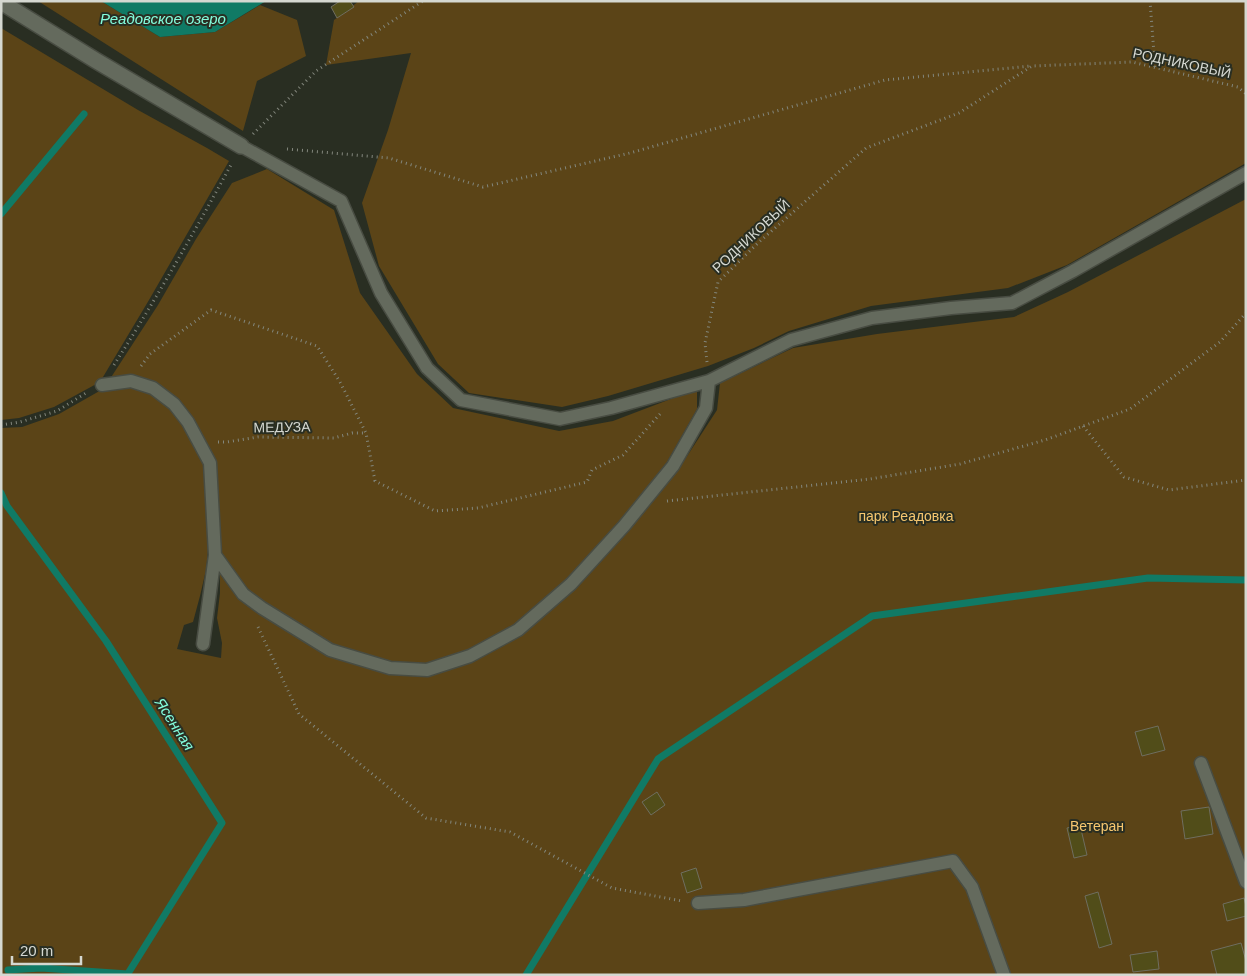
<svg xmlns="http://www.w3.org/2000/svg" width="1247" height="976" font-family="Arial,sans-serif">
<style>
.green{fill:#5b4417}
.water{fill:#107a65}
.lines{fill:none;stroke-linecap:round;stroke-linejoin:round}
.stream{stroke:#107a65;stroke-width:7}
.building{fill:#514d19;stroke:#6f6e60}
.lane-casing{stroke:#484c42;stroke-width:15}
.street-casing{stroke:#484c42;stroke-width:18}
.path{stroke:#83877d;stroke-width:3;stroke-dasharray:1 4;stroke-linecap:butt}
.lane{stroke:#646a5d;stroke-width:12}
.street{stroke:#646a5d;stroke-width:15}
.labels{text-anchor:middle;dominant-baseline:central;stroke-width:4;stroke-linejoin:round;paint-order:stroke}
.street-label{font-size:14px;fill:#d5d8d1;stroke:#292e22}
.park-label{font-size:14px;fill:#f6c76f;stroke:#292e22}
.water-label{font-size:15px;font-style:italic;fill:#84fddd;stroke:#292e22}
</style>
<rect width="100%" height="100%" fill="#292e22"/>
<path class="green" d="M38,1H101L160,37L215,32L260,5L297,20L306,56L257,81L243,131Z
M359,1H1246V163L1067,265L1008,288L871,306L789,331L754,348L708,366L608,396L562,407L469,393L438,364L379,266L362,203L388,130L411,53L326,65L334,20Z
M1,28L138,110L207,148L229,161L149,300L100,382L54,407L19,418L1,420Z
M267,169L334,210L360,293L417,374L453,408L559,431L613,421L697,389V409L667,462L620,522L568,580L515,626L467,651L426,665L390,663L332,645L246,591L218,552L213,462L154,386L108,382L158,305L196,239L232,183Z
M1246,199V975H1V428L22,427L59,414L103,389L131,383L151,390L172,406L207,464L211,520L206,570L200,596L193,622L184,625L177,649L221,658L222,643L217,618L220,593V568L260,612L390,673L473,660L576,588L628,531L678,470L717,410L720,383L793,348L877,334L1014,317L1068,292Z"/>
<path class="water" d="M101,1H266L215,32L160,37Z"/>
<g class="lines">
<path class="stream" d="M1,214L84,114
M1,493L7,506L106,641L222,823L127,975
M8,970L41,968L128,974
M526,975L658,759L872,616L1148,578L1246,580"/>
</g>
<path class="building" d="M340,1H350L354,7L337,18L331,7Z
M1158,726L1165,750L1142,756L1135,732Z
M657,792L665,805L651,815L642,802Z
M1209,807L1213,834L1185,839L1181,811Z
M1080,825L1087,855L1074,858L1067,828Z
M696,868L702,888L687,893L681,873Z
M1098,892L1112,944L1099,948L1085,896Z
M1244,898L1246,906V916L1227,921L1223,904Z
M1241,943L1246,961V975H1217L1211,951Z
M1157,951L1159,969L1133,972L1130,955Z"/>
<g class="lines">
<g class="lane-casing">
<path id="lane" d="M241,146L341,201L381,293L427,368L461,400L560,419L611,408L709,381L791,340L872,318L951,308L1012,303L1073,271L1246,173
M102,385L131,381L153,388L174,404L188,422L210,463L215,555L243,594L262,608L330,650L390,668L427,670L470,656L518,630L571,584L624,526L673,466L706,408L709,381
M203,644L215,555
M1201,763L1246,882
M698,903L744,900L953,861L972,887L1004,975"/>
</g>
<g class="street-casing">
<path id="street" d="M1,2L95,60L241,146"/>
</g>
<path class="path" d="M1150,1L1155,67
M253,134L316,71L423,1
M287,149L389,158L483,187L630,153L885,80L1031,66
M707,362L705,343L718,282L758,243L866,148L959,113L1032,66L1132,62L1238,87L1246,94
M114,365C156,299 195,231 232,163
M141,366L150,354L211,310L317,346L340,382L366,433L375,481L435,511L478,508L587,482L592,470L623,455L660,414
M1,425L20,422L57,411L86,393
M1083,426L1124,477L1169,490L1246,480
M218,442H227L258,437L334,438L352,433H366
M667,501L870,479L960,464L1045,440L1130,409L1220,342L1246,313
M258,627L299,714L426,818L510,832L612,888L682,901"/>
<use href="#lane" class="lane"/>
<use href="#street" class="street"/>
</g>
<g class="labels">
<g class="street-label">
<text transform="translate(1182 63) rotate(12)">РОДНИКОВЫЙ</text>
<text transform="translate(751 236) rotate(-43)">РОДНИКОВЫЙ</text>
<text transform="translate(282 427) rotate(-1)">МЕДУЗА</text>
</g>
<g class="park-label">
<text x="906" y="516">парк Реадовка</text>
<text x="1097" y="826">Ветеран</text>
</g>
<g class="water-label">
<text x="163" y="18">Реадовское озеро</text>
<text transform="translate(175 724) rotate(57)">Ясенная</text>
</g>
</g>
<rect width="1247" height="976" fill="none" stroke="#d5d8d1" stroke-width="5"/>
<path d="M12 956v8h69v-8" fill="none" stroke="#d5d8d1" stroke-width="2.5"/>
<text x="20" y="956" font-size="15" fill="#d5d8d1" stroke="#292e22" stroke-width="4" paint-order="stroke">20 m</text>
</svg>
